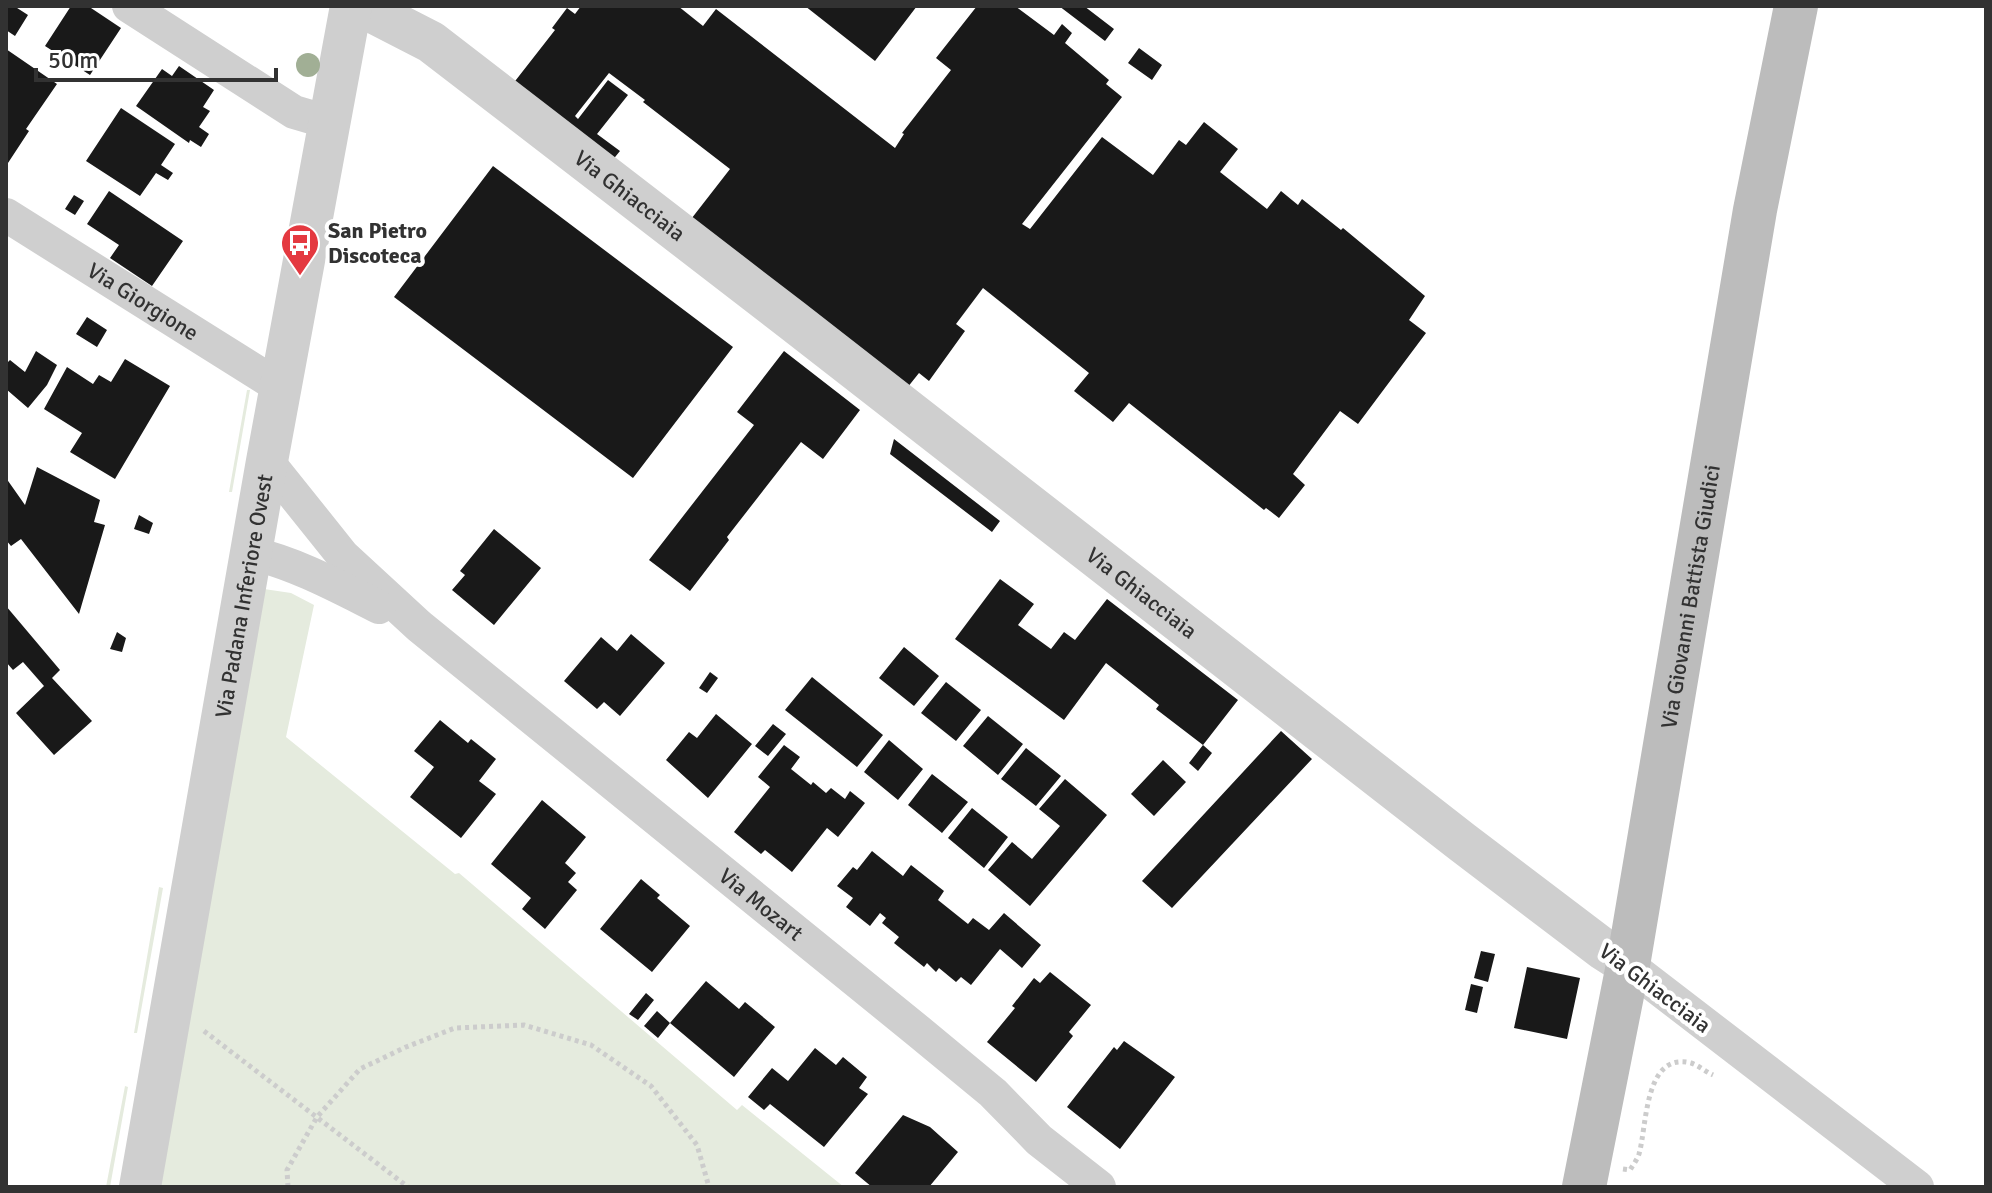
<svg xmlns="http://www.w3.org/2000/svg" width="1992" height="1193" font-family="Signika,sans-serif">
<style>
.green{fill:#e5ebde}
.building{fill:#191919}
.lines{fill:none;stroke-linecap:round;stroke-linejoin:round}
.path{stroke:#ccc;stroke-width:5;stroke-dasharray:4 4;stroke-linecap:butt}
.minor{stroke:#cfcfcf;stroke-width:34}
.tertiary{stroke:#cfcfcf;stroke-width:42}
.secondary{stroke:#bcbcbc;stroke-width:44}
.tree{fill:#a1af95}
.labels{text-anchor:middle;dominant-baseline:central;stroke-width:8;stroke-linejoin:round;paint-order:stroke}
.street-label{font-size:22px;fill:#323232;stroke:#fff}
.poi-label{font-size:22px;font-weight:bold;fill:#323232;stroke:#fff;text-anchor:start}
</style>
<rect width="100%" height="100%" fill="#fff"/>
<path class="green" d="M247,390H250L232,492H229Z
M264,589L291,593L314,605L286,737L455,874L459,873L737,1110L742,1105L844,1187H155Z
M159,887L163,888L137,1033H134Z
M125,1086L128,1087L110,1187H106Z"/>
<path class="building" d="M6,6H14L28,15L15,36L6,30Z
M71,6H88L121,28L90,75L45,46Z
M581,6H678L703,26L716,9L895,148L904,134L902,133L951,70L936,58L977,6H1015L1054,35L1062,24L1072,33L1065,43L1109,80L1106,84L1122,97L1022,224L1030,229L1102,137L1153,175L1179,140L1186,145L1204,122L1238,149L1220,172L1267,209L1281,191L1298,205L1302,199L1341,230L1343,228L1425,296L1409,320L1426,333L1358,424L1340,411L1293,474L1305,485L1279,518L1266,508L1264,510L1129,403L1113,422L1074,391L1089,373L983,288L956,324L965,331L929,381L919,373L903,393L688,223L730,169L643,102L645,100L609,73L575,116L578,119L608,80L628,95L597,134L620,151L611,162L512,85L555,30L552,28L567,8L575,14Z
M805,6H917L875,61Z
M1059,6H1084L1114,29L1105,41Z
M1139,48L1162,65L1152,80L1128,63Z
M6,49L57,84L26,129L29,131L6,166Z
M179,66L214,90L203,107L210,111L199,127L209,134L201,147L190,140L189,143L136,106L162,69L172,76Z
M121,108L175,144L161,165L173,173L168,180L156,173L140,196L86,161Z
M493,166L733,347L633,478L394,297Z
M109,191L183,241L152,286L110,258L119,245L87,224Z
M74,195L84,201L75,215L65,209Z
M87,317L107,330L97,347L76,334Z
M36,351L57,365L47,385L28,408L6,389V364L10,360L25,372Z
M784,351L860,410L823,459L801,442L727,537L729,540L690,591L649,560L754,425L737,412Z
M125,359L170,386L115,479L70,452L82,433L44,409L67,367L93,384L99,375L111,382Z
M894,439L1000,521L992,532L890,454Z
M37,467L100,500L94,522L105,525L79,614L21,539L11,546L6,540V478L25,505Z
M139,515L153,523L149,534L134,529Z
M494,529L541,568L494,625L452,590L465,575L460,571Z
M1000,579L1034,604L1018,625L1051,649L1064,632L1075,640L1107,599L1238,700L1203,745L1156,709L1159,705L1106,663L1064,720L955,639Z
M6,606L60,670L52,678L92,721L54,755L16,713L44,686L23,662L13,670L6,662Z
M117,632L126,638L122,652L110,649Z
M631,634L665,663L620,716L604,702L597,709L564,681L601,637L617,651Z
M904,647L939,676L914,706L879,678Z
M710,672L718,678L707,693L699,688Z
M812,677L883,735L857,767L785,710Z
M946,682L981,710L956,741L921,713Z
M716,714L752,744L708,798L666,760L689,732L697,738Z
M988,716L1023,744L998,775L963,746Z
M440,720L468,743L471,739L496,759L479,781L496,794L461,838L410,797L434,767L414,751Z
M773,724L786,734L768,756L755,746Z
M1281,731L1312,759L1172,908L1142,881Z
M889,740L923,769L898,800L864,772Z
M784,745L800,757L791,769L811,785L813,782L826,793L831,788L845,799L850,791L865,803L838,837L827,828L792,872L765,850L761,854L734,832L770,787L758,777Z
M1203,745L1212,753L1198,771L1189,763Z
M1026,748L1061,776L1036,806L1001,779Z
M1163,760L1186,782L1154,816L1131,794Z
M932,774L968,802L942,833L908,805Z
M1065,779L1107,815L1030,906L988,870L1012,842L1032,859L1060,826L1039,809Z
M542,800L586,837L565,863L576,873L568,882L577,890L545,929L522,909L531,898L491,864Z
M972,808L1008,837L984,868L948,838Z
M872,851L903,876L911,865L944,891L938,900L968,924L973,918L989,930L1004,913L1041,945L1022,968L1000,949L971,985L961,977L956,982L939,968L936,972L927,963L924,967L894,943L899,937L882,923L886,918L880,913L870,926L846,907L853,898L837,886L853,867L857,870Z
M641,879L660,895L657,898L690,926L652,972L600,929Z
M1481,951L1495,954L1488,982L1474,978Z
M1527,967L1580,978L1567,1039L1514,1028Z
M1050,972L1091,1005L1069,1032L1073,1036L1036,1082L987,1042L1015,1008L1012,1006L1034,978L1040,983Z
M706,981L739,1009L745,1002L775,1027L734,1077L670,1023Z
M1471,984L1483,987L1477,1013L1465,1010Z
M646,993L654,1000L638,1020L629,1014Z
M657,1011L670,1023L658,1038L644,1026Z
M1124,1041L1175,1077L1120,1149L1067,1107L1114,1047L1117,1050Z
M815,1048L836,1065L843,1057L867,1077L859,1088L868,1094L824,1147L770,1104L764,1110L748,1097L772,1068L788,1081Z
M903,1115L930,1127L958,1152L929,1187H872L855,1173Z"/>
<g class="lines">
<path class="path" d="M204,1031L408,1187
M1623,1169L1630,1170C1633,1165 1637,1160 1639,1154C1647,1127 1644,1051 1691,1063C1698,1065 1706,1072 1713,1075
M288,1187L287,1170L317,1117L360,1069L406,1047L455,1028L524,1025L591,1045L651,1086L697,1145L709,1187"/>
<g class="minor">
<path d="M129,6L294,112L328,122"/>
<path id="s1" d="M6,215L280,387"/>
<path id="s2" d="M267,461L343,556L419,626L918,1031L993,1093L1039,1140L1099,1187"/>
<path d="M251,553C297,564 337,586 379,607"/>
<path d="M1628,965L1917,1187"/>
</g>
<g class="tertiary">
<path id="s3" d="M361,6L431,42L792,320L1462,842L1603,949L1628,965"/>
<path id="s4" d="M140,1187L267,461L351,6"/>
</g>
<path class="secondary" id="s5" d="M1584,1187L1628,965L1755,210L1796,6"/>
</g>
<circle class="tree" cx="308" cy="65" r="12"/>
<defs>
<g id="bus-pin" transform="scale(2)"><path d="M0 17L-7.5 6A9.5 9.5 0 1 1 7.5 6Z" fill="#e43940" stroke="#fff"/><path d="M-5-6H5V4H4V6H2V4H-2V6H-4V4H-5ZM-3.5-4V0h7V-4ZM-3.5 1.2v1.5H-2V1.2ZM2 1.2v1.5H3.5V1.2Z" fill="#fff"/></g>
</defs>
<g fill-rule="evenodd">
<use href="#bus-pin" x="300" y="243"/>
</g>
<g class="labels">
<g class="street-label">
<text stroke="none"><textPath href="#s3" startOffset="330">Via Ghiacciaia</textPath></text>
<text stroke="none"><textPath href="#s1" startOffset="162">Via Giorgione</textPath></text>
<text stroke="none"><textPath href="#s3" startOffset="978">Via Ghiacciaia</textPath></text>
<text stroke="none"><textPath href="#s4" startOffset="600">Via Padana Inferiore Ovest</textPath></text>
<text stroke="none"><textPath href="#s5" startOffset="600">Via Giovanni Battista Giudici</textPath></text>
<text stroke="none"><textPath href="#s2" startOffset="666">Via Mozart</textPath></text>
<text transform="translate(1655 988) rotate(37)">Via Ghiacciaia</text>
</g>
<g class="poi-label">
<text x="328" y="230">San Pietro<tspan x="328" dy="25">Discoteca</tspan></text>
</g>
</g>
<rect width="1992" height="1193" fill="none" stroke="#323232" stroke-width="16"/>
<path d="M36 68v12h240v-12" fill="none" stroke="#323232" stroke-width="4"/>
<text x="48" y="68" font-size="24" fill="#323232" stroke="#ffffff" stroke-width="6" paint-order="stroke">50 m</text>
</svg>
